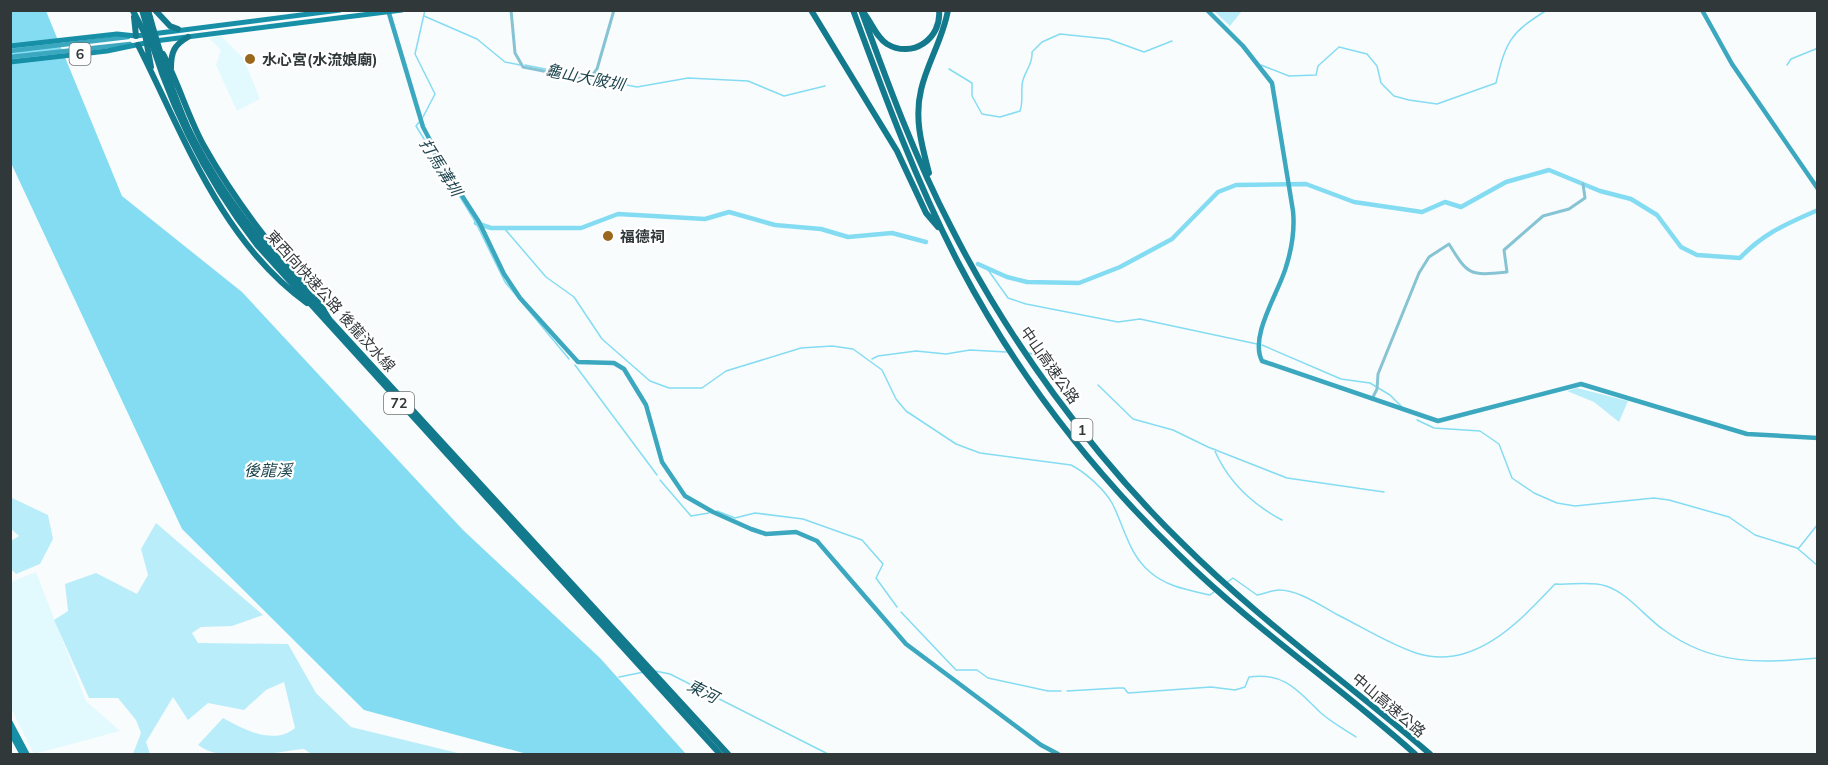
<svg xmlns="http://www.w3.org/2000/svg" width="1828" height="765" font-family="Mulish,'Noto Sans TC',sans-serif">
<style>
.built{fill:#e2f9fe}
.green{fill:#baedfa}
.water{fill:#84dcf2}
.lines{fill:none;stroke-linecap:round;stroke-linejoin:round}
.stream{stroke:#84dcf2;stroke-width:1.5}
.canal{stroke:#84dcf2;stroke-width:4.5}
.street{stroke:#86c4d4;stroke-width:3}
.secondary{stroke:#3ca8bf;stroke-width:4.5}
.primary{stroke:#1790a7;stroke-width:5}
.highway{stroke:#137a8d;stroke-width:6}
.highway-bridge{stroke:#137a8d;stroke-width:6}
.poi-dot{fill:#9a681d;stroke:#fff;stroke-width:2}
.labels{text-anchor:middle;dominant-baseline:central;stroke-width:4.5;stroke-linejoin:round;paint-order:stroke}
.shield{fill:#fff;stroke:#6f7475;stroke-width:1.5}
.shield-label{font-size:14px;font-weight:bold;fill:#31383a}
.poi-label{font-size:15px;font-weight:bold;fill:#31383a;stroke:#fff;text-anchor:start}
.street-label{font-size:15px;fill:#31383a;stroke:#fff}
.water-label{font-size:16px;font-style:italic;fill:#1f4750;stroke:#fff}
</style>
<rect width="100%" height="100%" fill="#f9fcfd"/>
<path class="built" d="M221,36L243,58L260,99L237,111L216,65L221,50L209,38Z
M36,572L86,701L120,731L34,754L11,708V582Z"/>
<path class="green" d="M1214,11H1242L1230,26Z
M1577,388L1628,401L1619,422L1594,402L1567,391Z
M10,497L48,515L53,539L40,564L16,574L11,569V541L19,536L11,529Z
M156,523L263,615L232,626L201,627L192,633L198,643L288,644L316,693L351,727L462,754H311L304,749C273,752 225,765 198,745L223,718C243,729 274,746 295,728L284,682L266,690L244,710L208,703L188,720L173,697L146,742L150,754H133L141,733L136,720L118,698H89L54,620L68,611L65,584L96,573L137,594L148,575L141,549Z"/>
<path class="water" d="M10,11H46L122,196L242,292L463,530L600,658L686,754H527L364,710L182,529L11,163Z"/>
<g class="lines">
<path class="stream" d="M1605,10L1607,11
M424,16L477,39L505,62L520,65
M525,65L637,87L688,78L748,81L784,96L825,86
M1261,65L1289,76L1316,75L1318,66L1339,47L1367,54L1377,66L1381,83L1394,96L1409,100L1437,104L1496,83C1506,41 1510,33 1547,10
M1787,65L1791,59L1818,48
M949,69L972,83V96L982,114L1000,117L1020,111C1024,100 1020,90 1023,80C1026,69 1033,64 1032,52L1042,42L1060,34L1108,39L1144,52L1172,41
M423,117L435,94L415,54L425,10
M420,121L416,126L445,173
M451,182L476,223L505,282L569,359
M504,228L546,277L574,297L602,339L650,381L669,388H702L726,371L801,348L832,346L853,349L882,370L896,399L906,411L956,444L980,453L1071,465C1085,472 1104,489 1112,503C1124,526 1129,555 1150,572C1167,587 1189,590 1210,595L1215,591
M986,267L1008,298L1026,304L1118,322L1140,319L1257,344
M1262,345L1341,379L1370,383L1390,395L1401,406
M1029,353L1048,360
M872,359L878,356L916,351L946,354L970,350L1006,352
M575,365L657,475
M1098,385L1133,419L1173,430L1208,447L1287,478L1384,492
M1417,420L1434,428L1480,431L1499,444L1512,478L1534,493L1557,503L1575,506L1654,498L1669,500L1729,517L1755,535L1797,548L1818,566
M1214,449C1227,480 1252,504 1282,520
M660,480L691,516L709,513
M717,511L735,518L755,513L803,519L862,540L883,564L876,578L897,607
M1798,549L1818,524
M1226,583L1233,578L1257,595C1264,594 1272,590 1279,590C1299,590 1321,606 1338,615C1364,628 1389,644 1416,653C1474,672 1520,621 1555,584C1571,585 1591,581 1606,586C1628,593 1645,617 1664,630C1713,666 1761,663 1818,658
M901,612L956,670H977L988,678L1048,691H1061
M655,671L670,674L828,754
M619,677L644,672
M1067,691L1118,688H1124L1128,693L1211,687L1235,690L1245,687L1249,677C1285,672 1298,691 1321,713C1331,722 1344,729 1356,737"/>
<path class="canal" d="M476,223L491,228H581L618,214L705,219L729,212L775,225L821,229L848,237L892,233L926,242
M978,264L1007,277L1027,282L1079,283L1120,267L1172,239L1218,192L1236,185L1306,184L1354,202L1422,212L1445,202L1461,207L1506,182L1549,170L1600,191L1631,199L1657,215L1681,247L1697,255L1740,258C1765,232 1787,224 1818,210"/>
<path class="street" d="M511,10L515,53L523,67L589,80L597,69L614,10
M1372,399L1377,389L1378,374L1419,273L1429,257L1449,244C1468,275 1469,276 1507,272L1504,250L1543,216L1569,209L1585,198L1583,184"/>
<path class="secondary" d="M388,10L423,127L448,174L479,222L504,274L520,298L578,362L614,363L624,369L646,405L662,462L685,496L713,512L751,529L766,534L796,532L817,541L906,644L1041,745L1058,754
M1207,10L1243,46L1272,83L1293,211C1295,231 1292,248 1286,267C1279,292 1249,336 1262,361L1438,421L1581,384L1747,434L1818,438
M1702,10L1732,64L1818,189
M10,51L128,37
M10,57L130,44"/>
<path class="primary" d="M10,46L117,34L136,36L340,10
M10,62L107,51L155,41L402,10
M10,722L27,754
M10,732L22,754"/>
<path class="highway" d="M155,10L170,26L178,29
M811,10L897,151L926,213L938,227
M853,10C885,97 917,184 960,266C1016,373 1091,470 1178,554C1252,627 1338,685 1415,754
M861,10C888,84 915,158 951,227C1008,340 1092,455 1182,543C1259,620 1348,683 1430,754
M133,11L145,34L151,67
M864,13C872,23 876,37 887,44C912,59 942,39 939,10
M134,17L136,36
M138,45C184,136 221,241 307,303
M163,54C179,84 188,117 204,146C236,203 276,253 319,302L329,319L728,754
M171,68C171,52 174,45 188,37
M929,173C922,146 914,119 921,90C927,63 943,39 948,10"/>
<path class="highway-bridge" d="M142,10C165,97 202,174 257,245L720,754
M148,10C159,50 171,90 188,128C223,200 275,260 329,319"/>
</g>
<g class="poi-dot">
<circle cx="250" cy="59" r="6"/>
<circle cx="608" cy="236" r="6"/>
</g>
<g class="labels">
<g class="shield">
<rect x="69.5" y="43" width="21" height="22" rx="4.5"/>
<rect x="384" y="392" width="30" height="22" rx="4.5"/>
<rect x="1071.5" y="419" width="21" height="22" rx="4.5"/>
</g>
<g class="shield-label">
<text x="80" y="54">6</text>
<text x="399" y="403">72</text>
<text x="1082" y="430">1</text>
</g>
<g class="poi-label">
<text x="262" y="59">水心宮(水流娘廟)</text>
<text x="620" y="236">福德祠</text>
</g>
<g class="street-label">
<text transform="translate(331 301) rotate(48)">東西向快速公路 後龍汶水線</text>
<text transform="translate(1050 365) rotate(55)">中山高速公路</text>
<text transform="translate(1389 705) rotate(40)">中山高速公路</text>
</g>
<g class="water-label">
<text transform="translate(585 77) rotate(11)">龜山大陂圳</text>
<text transform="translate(441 167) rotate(58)">打馬溝圳</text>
<text x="268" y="470">後龍溪</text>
<text transform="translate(703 691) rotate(27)">東河</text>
</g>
</g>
<rect width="1828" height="765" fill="none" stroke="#31383a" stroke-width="24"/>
</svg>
